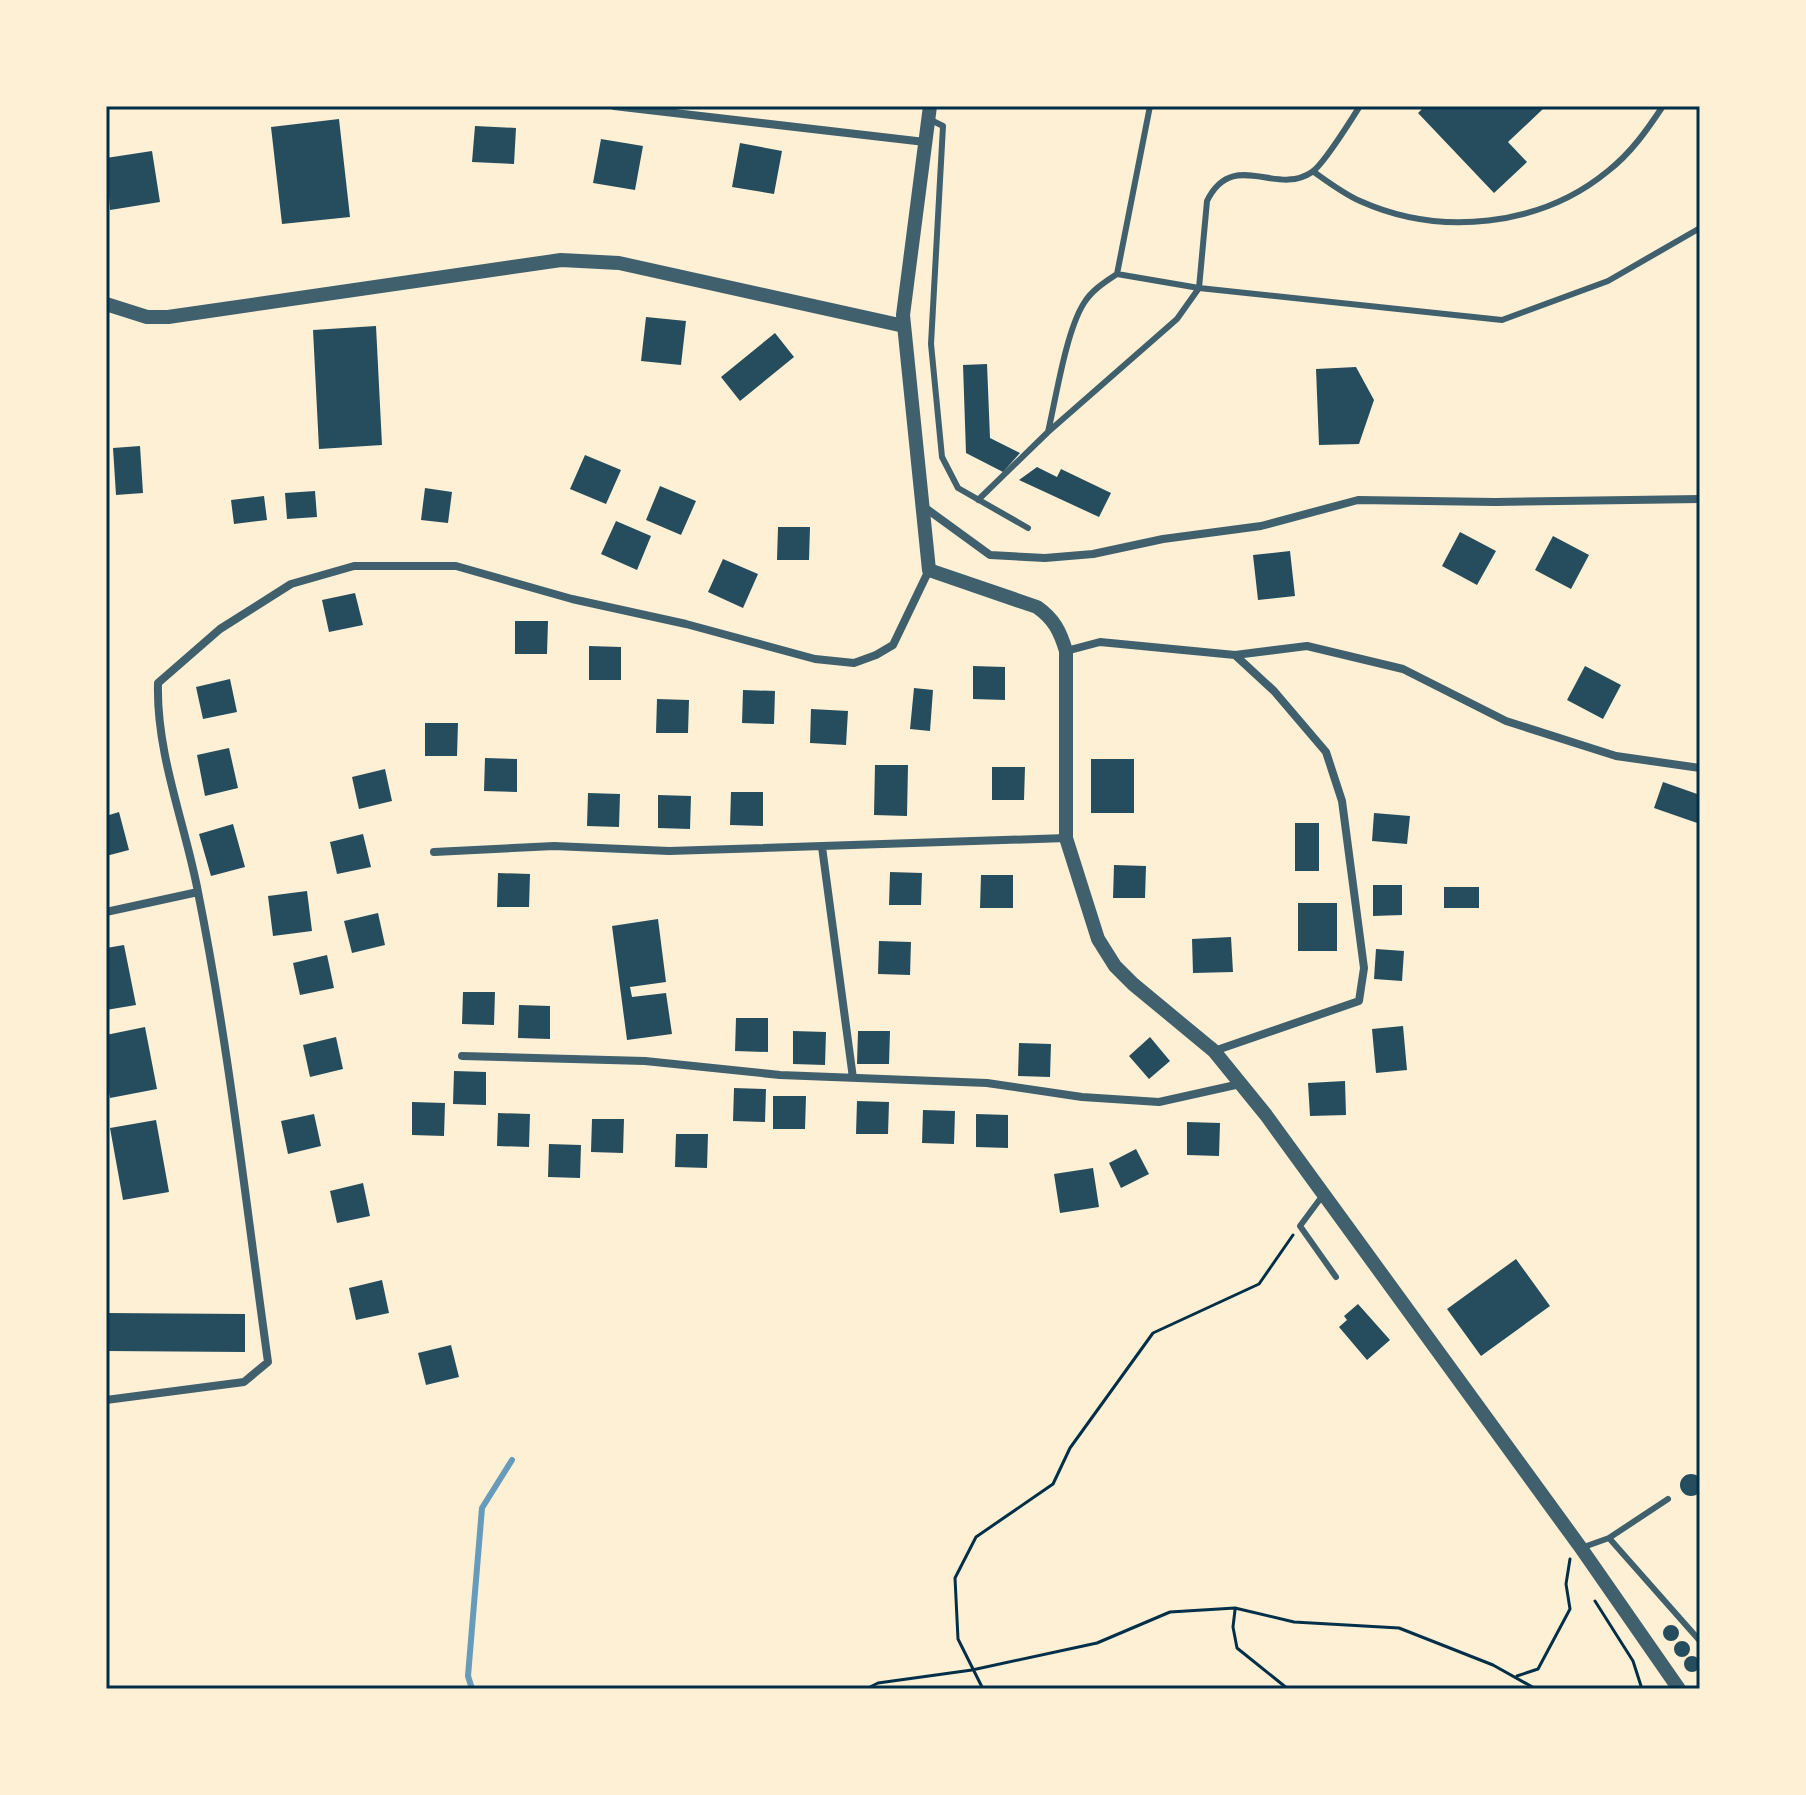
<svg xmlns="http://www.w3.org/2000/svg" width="1806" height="1795" font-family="'Open Sans',sans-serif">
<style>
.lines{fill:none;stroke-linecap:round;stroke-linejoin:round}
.stream{stroke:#669bbc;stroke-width:6}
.building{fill:#264d5e}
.path{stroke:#003049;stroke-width:3}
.service{stroke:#3f606c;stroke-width:6}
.minor{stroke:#3f606c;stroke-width:8}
.tertiary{stroke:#3f606c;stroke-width:14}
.neatline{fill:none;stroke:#003049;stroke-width:3}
</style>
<rect width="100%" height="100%" fill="#fdf0d5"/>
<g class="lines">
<path class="stream" d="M472,1689L468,1676L482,1508L512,1460"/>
</g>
<path class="building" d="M1425,106H1542L1544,108L1508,142L1527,162L1494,193L1418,113Z
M339,119L350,217L282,224L271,127Z
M475,126L516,128L514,164L472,162Z
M601,139L643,146L635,190L593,183Z
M740,143L782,151L774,194L732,187Z
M152,151L160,202L110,210L106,158Z
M646,317L686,321L681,365L641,361Z
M376,326L382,445L319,449L313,330Z
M775,333L794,357L740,401L721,377Z
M987,364L990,438L1020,453L1003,472L966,453L963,365Z
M1356,367L1374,400L1359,444L1319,445L1316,369Z
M140,446L143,493L116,495L113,448Z
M585,455L621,470L606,504L570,489Z
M1037,467L1057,477L1061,469L1111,493L1099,517L1019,480Z
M660,486L696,501L681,535L646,520Z
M425,488L452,492L448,523L421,520Z
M315,491L317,517L287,519L285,493Z
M264,496L267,520L234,524L231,500Z
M616,521L651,536L637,570L601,554Z
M778,527H810L809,560H777Z
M1460,532L1496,551L1477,585L1442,566Z
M1553,536L1589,555L1571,589L1535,570Z
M1290,551L1295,596L1258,600L1253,555Z
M723,559L758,574L743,608L708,592Z
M355,593L363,625L329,632L322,600Z
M515,621H548L547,654H515Z
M589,646L621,647V680H589Z
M973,666L1005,667V700L973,699Z
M1585,666L1621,685L1603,719L1567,700Z
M230,679L237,712L203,719L196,687Z
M914,688L933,690L930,731L910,729Z
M743,690L775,691L774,724L742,723Z
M657,699L689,700L688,733H656Z
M811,709L848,711L846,745L810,743Z
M425,723H458L457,756H425Z
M229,748L238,788L205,796L197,755Z
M485,758L517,759V792L484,791Z
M1091,759H1134V813H1091Z
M875,765H908L907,816L874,815Z
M992,767H1025L1024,800H992Z
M385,769L392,801L359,809L352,777Z
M1663,782L1700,795V824L1654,808Z
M731,792H763V826L730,825Z
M588,793L620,794L619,827L587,826Z
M658,795L691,796L690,829L658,828Z
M119,812L129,850L106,856V816Z
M1374,813L1410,816L1407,844L1372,841Z
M1295,823H1319V871H1295Z
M233,824L245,867L211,876L199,834Z
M363,834L371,867L337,874L330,842Z
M1114,865L1146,866L1145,898H1113Z
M890,872L922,873L921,905H889Z
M498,873L530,874L529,907H497Z
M981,875H1013V908H980Z
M1373,885H1402V915L1373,916Z
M1444,887H1479V908H1444Z
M307,891L312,931L273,936L268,896Z
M1298,903H1337V951H1298Z
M378,913L385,945L352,953L344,921Z
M658,919L666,982L630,987L632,997L666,993L672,1034L627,1040L612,926Z
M1231,937L1233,972L1193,973L1192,939Z
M879,941L911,942L910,975L878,974Z
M124,945L136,1005L106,1010V948Z
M1376,949L1404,951L1402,981L1374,979Z
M327,955L334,988L300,995L293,963Z
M463,992H495L494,1025L462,1024Z
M519,1005L550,1006V1039L518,1038Z
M736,1018H768V1052L735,1051Z
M1403,1026L1407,1070L1376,1073L1372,1029Z
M145,1027L157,1089L110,1098L106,1076V1035Z
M793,1031L826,1032L825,1065L793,1064Z
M858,1031H890L889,1064H857Z
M336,1037L343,1069L310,1077L303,1045Z
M1150,1037L1170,1061L1149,1079L1129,1056Z
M1019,1043L1051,1044L1050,1077L1018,1076Z
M454,1071L486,1072V1105L453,1104Z
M1345,1081L1346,1115L1310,1116L1308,1083Z
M734,1088L766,1089L765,1122L733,1121Z
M773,1096H806L805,1129H773Z
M857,1101L889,1102L888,1134H856Z
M412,1102L445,1103L444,1136L412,1135Z
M923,1110L955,1111L954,1144L922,1143Z
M498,1113L530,1114L529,1147L497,1146Z
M314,1114L321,1146L288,1154L281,1121Z
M976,1114L1008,1115V1148L976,1147Z
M592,1119H624L623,1153L591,1152Z
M156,1120L169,1192L123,1200L110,1128Z
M1187,1122L1220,1123L1219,1156L1187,1155Z
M676,1134H708L707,1168L675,1167Z
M549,1144L581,1145L580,1178L548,1177Z
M1136,1149L1149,1174L1121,1188L1109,1163Z
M1093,1168L1099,1207L1060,1213L1054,1174Z
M363,1183L370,1216L337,1223L330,1191Z
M1516,1259L1550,1306L1481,1356L1447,1309Z
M382,1280L389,1313L356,1320L349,1288Z
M1358,1304L1390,1340L1367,1360L1339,1327L1347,1320L1344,1316Z
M106,1313L245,1314V1352L106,1351Z
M451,1345L459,1377L426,1385L418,1353Z
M1680 1485a11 11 0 1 1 22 0a11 11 0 1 1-22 0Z
M1663 1633a8 8 0 1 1 16 0a8 8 0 1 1-16 0Z
M1674 1649a8 8 0 1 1 16 0a8 8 0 1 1-16 0Z
M1684 1664a8 8 0 1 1 16 0a8 8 0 1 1-16 0Z"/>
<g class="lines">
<path class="path" d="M1595,1601L1633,1661L1642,1689
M1235,1610L1233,1627L1237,1648L1288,1689
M1517,1676L1538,1669L1570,1609L1566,1584L1570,1559
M866,1689L878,1683L972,1670L1097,1643L1170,1612L1235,1608L1294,1622L1399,1628L1493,1665L1536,1689
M983,1689L958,1639L955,1578L976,1537L1053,1484L1070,1448L1153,1333L1259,1284L1293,1235"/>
<path class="service" d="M931,120L943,126L931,344L942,457L958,488L1028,528
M1314,172C1328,182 1344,194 1360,201C1440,237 1540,227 1608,171C1631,153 1647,130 1663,106
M1117,274L1199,288L1502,320L1608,281L1700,228
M1048,432C1056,398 1066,331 1084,303C1092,290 1105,282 1117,274L1150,106
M978,500L1048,432L1177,319L1199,288L1207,201C1233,148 1276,197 1312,172C1325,163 1350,121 1360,106
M1323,1195L1300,1226L1336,1277
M1609,1538L1700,1641
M1581,1548L1609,1538L1668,1499"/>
<path class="minor" d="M614,106L925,142
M924,507L990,555L1045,558L1093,554L1163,539L1261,526L1358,500L1495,502L1700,499
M1066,651L1100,642L1235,655L1274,691L1326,752L1342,801L1364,968L1359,1001L1214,1051
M1235,655L1307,646L1403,669L1506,721L1616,756L1700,768
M822,847L853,1078
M434,852L554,846L669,851L1066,838
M106,912L198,892
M462,1056L645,1061L780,1075L987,1083L1082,1097L1159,1102L1240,1084
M106,1400L244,1382L268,1362C246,1205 229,1047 198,892C185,823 156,754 158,683L220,629L291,584L354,566H456L572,599L686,624L815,659L854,663L876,655L893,645L929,570"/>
<path class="tertiary" d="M930,106L903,315L929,570L1037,607C1054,619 1060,631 1066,651V838L1098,939L1115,966L1133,984L1214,1051L1266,1115L1581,1548L1679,1689
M106,304L147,317H168L561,260L619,263L904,326"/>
</g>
<rect width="1806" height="1795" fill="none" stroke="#fdf0d5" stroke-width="216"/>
<rect x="108" y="108" width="1590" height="1579" class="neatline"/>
</svg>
